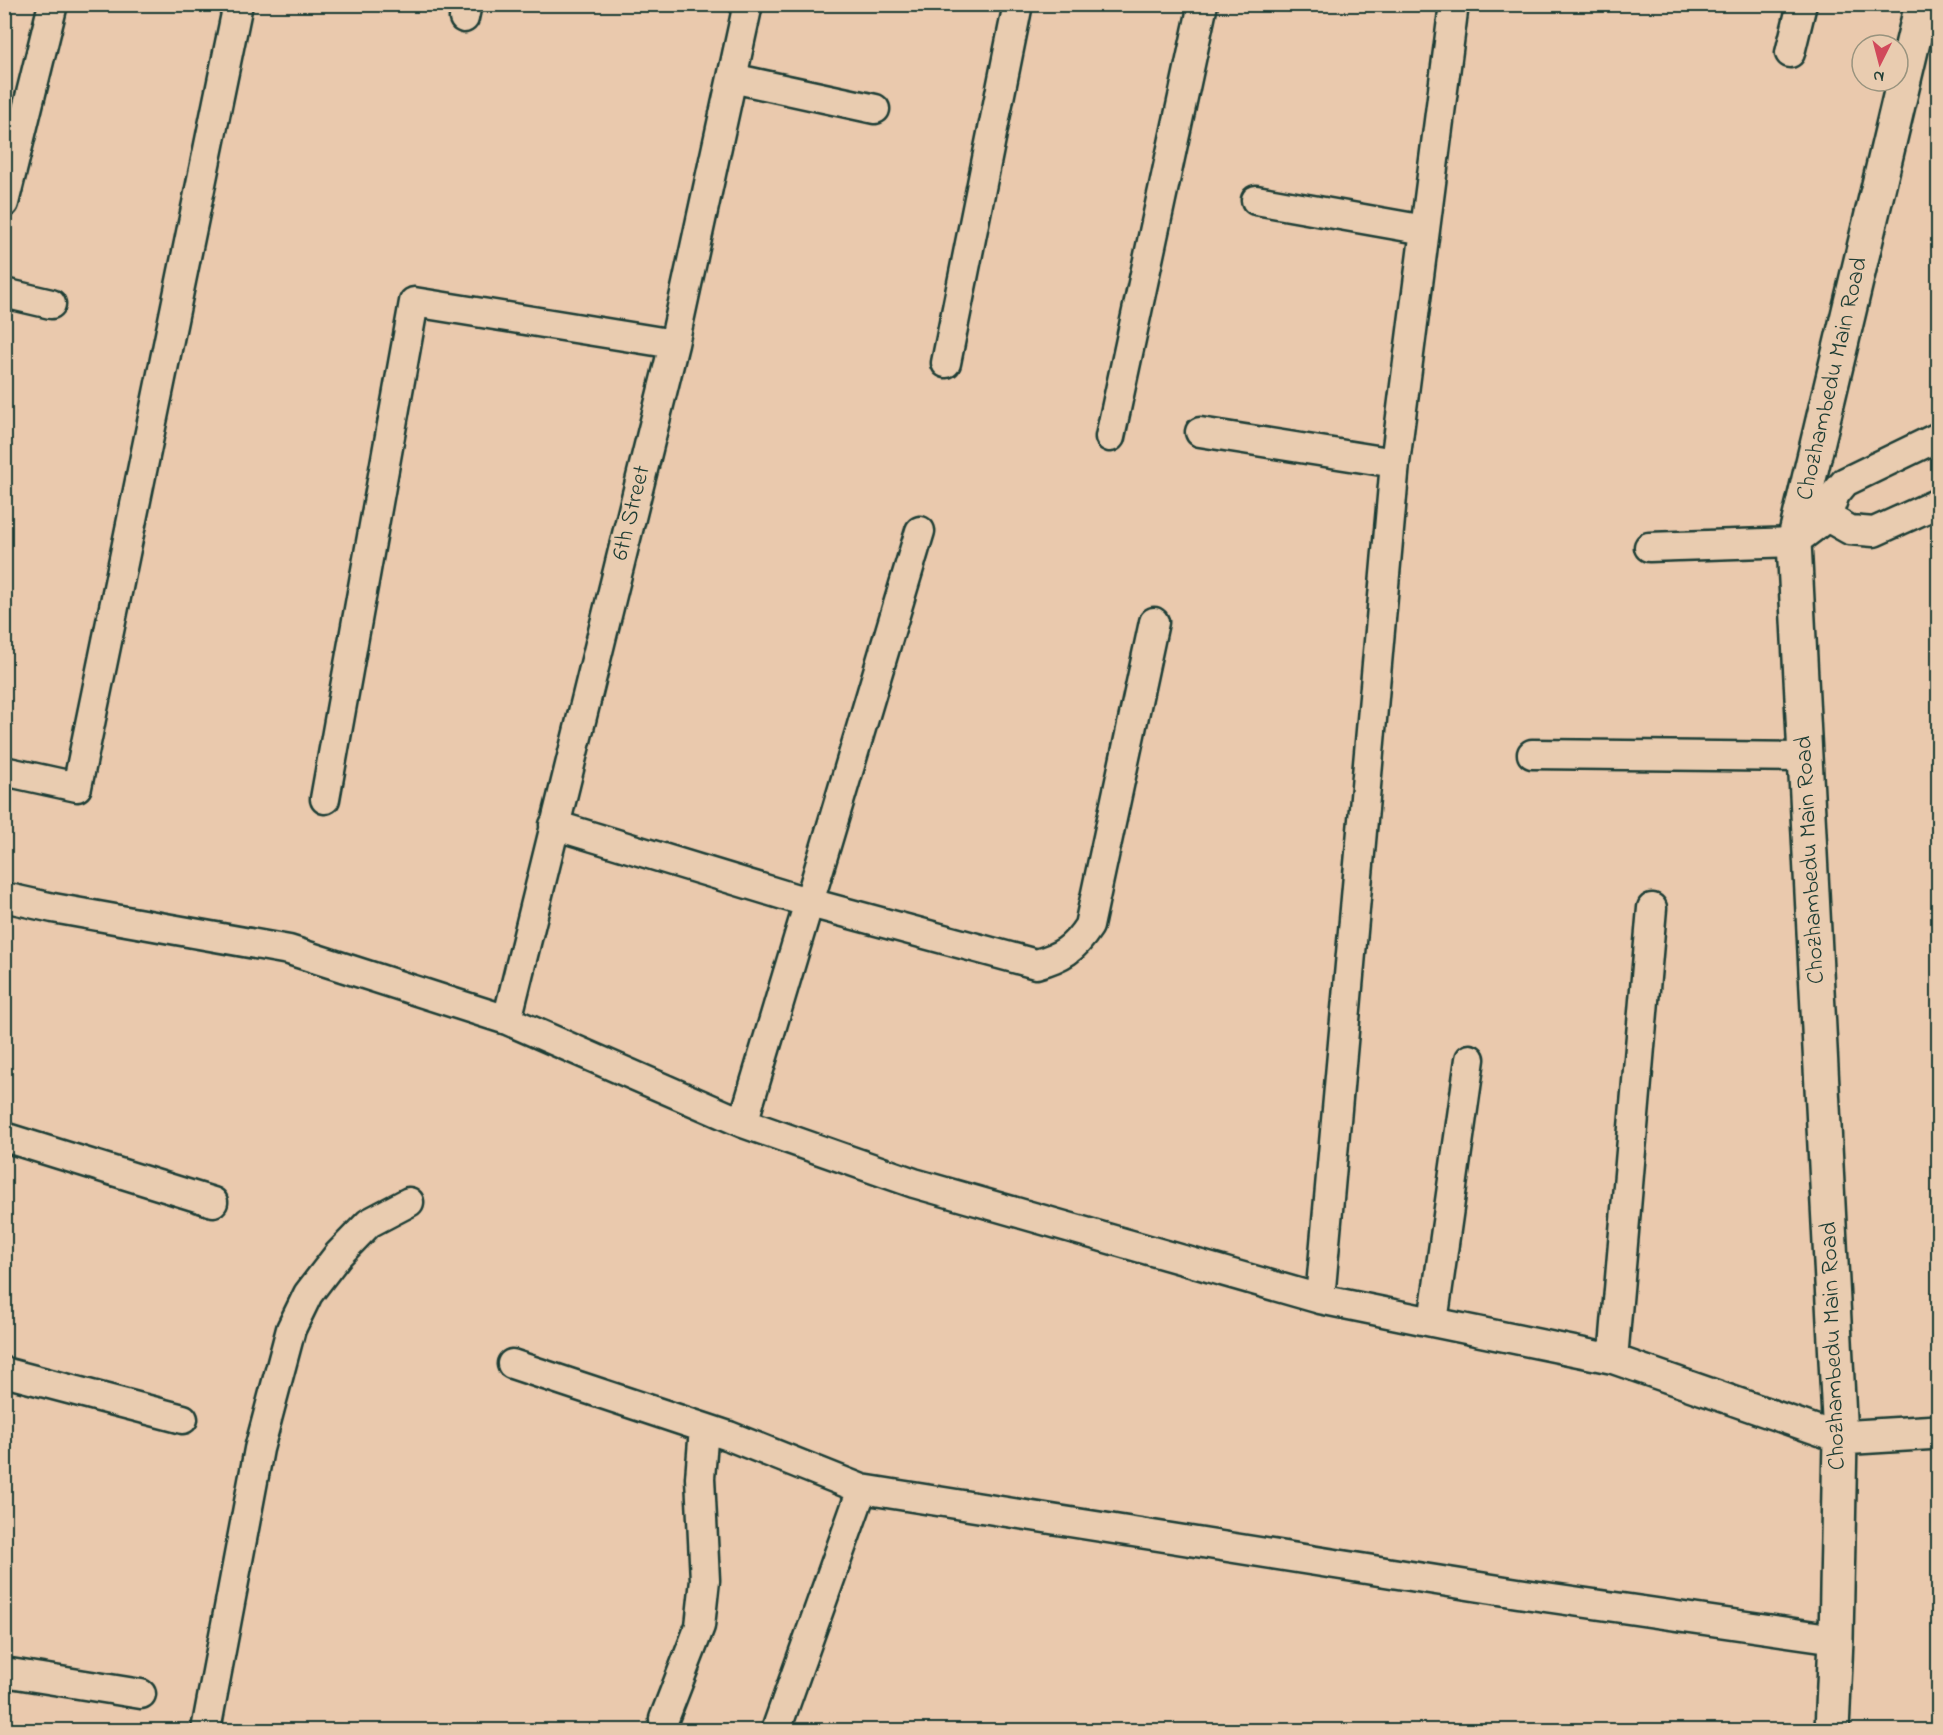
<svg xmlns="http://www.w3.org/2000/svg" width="1943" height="1735" font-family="'Indie Flower',sans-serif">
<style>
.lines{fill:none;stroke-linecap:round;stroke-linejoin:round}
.street-casing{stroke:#1f3d34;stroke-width:33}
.secondary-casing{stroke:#1f3d34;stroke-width:38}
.street{stroke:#e9ccb0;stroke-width:28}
.secondary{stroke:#e9ccb0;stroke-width:33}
.labels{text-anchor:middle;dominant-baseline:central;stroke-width:4.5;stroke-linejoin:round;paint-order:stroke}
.street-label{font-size:24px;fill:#1f3d34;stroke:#e9ccb0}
</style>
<rect width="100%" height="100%" fill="#eac9ad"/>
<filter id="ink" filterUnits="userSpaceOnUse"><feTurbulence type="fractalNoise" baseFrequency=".0167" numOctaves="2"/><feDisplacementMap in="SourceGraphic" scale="12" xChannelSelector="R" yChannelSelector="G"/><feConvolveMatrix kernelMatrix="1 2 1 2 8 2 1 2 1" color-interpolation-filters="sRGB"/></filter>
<g filter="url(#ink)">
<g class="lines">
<g class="street-casing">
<path id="street" d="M464,18L467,4
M1790,53L1802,4
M732,78L875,109
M1256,200L1425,230
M4,203L53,4
M4,293L51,304
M946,363L1018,4
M1200,432L1395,463
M1110,437L1203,4
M1827,517L1850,530L1874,532L1938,503
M1649,547L1794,542L1827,517L1835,494L1845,482L1938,437
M1532,754L1805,757
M4,771L77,787L238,4
M325,799L414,302L674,344
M554,825L810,903L1036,964C1062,957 1074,949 1089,926L1154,622
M4,897L53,908L289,950L507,1020L743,1123L914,1183L1320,1299L1613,1359L1840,1438
M507,1020L674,344L748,4
M743,1123L920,531
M4,1137L213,1202
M1320,1299L1395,463L1454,4
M1433,1322L1470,1059
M1613,1359L1652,908
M512,1364L729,1436L862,1489L1518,1593L1836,1639
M4,1372L183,1419
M4,1672L141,1694
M664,1719L700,1626L705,1580L700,1478L704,1428
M206,1730L259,1449L291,1329L308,1294L338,1255L369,1223L409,1202
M776,1730L862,1489"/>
</g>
<g class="secondary-casing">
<path id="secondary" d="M1840,1438L1938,1432
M1832,1730L1836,1639L1840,1438L1794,542L1922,4"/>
</g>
<use href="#street" class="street"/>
<use href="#secondary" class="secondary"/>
</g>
</g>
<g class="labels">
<g class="street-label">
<text transform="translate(1833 379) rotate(-77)">Chozhambedu Main Road</text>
<text transform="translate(632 513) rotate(-76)">6th Street</text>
<text transform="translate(1811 860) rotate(-93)">Chozhambedu Main Road</text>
<text transform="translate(1834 1346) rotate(-92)">Chozhambedu Main Road</text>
</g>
</g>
<rect width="1943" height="1735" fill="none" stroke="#e9ccb0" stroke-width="24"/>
<rect x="12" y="12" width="1919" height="1711" fill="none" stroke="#1f3d34" stroke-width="2" filter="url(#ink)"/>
<g transform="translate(1880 63) rotate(186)"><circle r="28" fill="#e9ccb0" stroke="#98937e" stroke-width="1.5"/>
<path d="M0-4.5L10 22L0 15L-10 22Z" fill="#d1495b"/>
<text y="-9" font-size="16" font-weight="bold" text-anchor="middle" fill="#1f3d34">N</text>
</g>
</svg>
